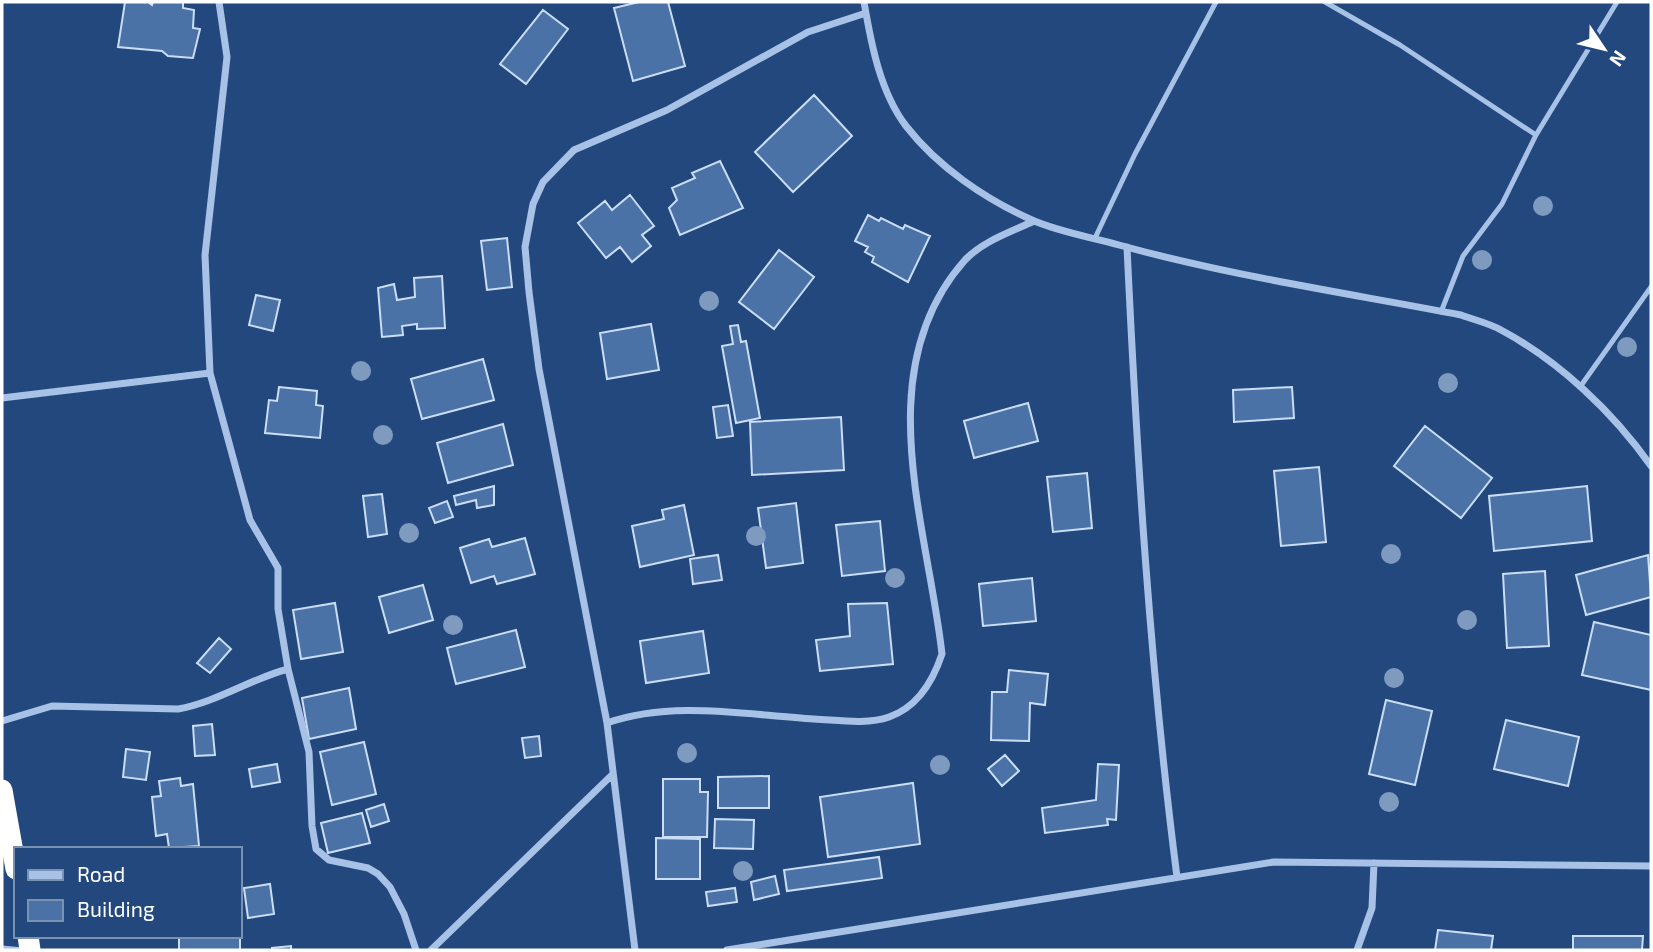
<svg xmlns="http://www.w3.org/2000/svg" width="1653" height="952" font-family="'Exo 2',sans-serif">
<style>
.building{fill:#4b72a6;stroke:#caddf5;stroke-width:2}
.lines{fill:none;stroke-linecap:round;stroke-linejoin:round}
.lane{stroke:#a7c2e6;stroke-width:5}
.street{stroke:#a7c2e6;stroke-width:7}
.highway{stroke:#fff;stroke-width:21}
.tree{fill:#7f9abf}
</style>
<rect width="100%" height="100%" fill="#23487d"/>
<path class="building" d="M125,2H148L152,5L153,2H183V8L194,10L193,28L200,29L193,58L168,56L162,51L118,47Z
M639,2H668L685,66L633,81L614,8Z
M543,10L568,29L526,84L500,64Z
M814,95L852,136L793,192L755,152Z
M720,161L743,208L680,235L669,208L677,200L672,188L695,178L692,173Z
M630,195L654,226L642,235L651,246L632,262L620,247L606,258L578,223L605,201L612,210Z
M868,215L879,221L881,218L903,229L905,225L930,236L908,282L872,262L874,257L865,252L868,247L855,241Z
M507,238L512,287L487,290L481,241Z
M779,250L814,277L774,329L739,302Z
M442,276L445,328L417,329V324L402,326L403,335L382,337L378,288L394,284L397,300L415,297L414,278Z
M256,295L280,300L273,331L249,325Z
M651,324L659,370L607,379L600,333Z
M738,325L741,342L746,341L760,418L736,423L722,346L733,344L730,326Z
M483,359L494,400L422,419L411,379Z
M279,387L317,391L316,405L323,406L320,438L265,433L269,400L277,401Z
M1292,387L1294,418L1234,422L1233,390Z
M1028,403L1038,441L974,458L964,421Z
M728,405L733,436L717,438L713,407Z
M841,417L844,470L752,475L750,422Z
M503,424L513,465L448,483L437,443Z
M1425,426L1492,478L1461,518L1394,466Z
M1319,467L1326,542L1281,546L1274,471Z
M1087,473L1092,528L1053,532L1047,477Z
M494,486V505L477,508L476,500L456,505L454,496Z
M1587,486L1592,541L1494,551L1489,496Z
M382,494L387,534L368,537L363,496Z
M447,501L453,517L435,523L429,508Z
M796,503L803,563L766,568L758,508Z
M684,505L694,555L640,567L632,526L664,519L662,510Z
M880,521L885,571L842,576L836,525Z
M525,538L535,574L497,584L494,576L471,583L460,548L489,539L492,547Z
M718,555L722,580L693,584L690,559Z
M1648,555L1651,597L1586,615L1576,575Z
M1545,571L1549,646L1507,648L1503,574Z
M1032,578L1036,621L983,626L979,584Z
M423,585L433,620L389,633L379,597Z
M335,603L343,652L301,659L293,610Z
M887,603L893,664L820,671L816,640L850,636L848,604Z
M1594,622L1651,635V690L1582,675Z
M516,630L525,667L456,684L447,648Z
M703,631L709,673L646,683L640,641Z
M219,638L231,649L210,673L197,663Z
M1009,670L1048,674L1045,705L1030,703L1029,741L991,740L992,692H1007Z
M349,688L356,729L309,739L302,698Z
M1386,700L1432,711L1415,785L1369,774Z
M1506,720L1579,737L1568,786L1494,769Z
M212,724L215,755L195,756L193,726Z
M539,736L541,756L525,758L522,738Z
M364,742L376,794L332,805L320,752Z
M126,749L150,752L146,780L123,777Z
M1005,755L1019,771L1002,786L988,769Z
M277,764L280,782L252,787L249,769Z
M1098,764L1119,765L1116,820L1107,819L1108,825L1045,833L1042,808L1096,800Z
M769,776V808H718V777Z
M180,778L181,786L193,784L199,846L169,848L167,834L156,836L152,797L161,796L159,781Z
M663,779H700V792H708L707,837H663Z
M913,783L920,844L828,857L820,797Z
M384,804L389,821L371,827L366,810Z
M362,813L370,843L328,853L321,823Z
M715,819L754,820L753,849L714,848Z
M656,838L700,839V879H656Z
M879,857L882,878L787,891L784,870Z
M775,876L779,894L754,900L751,882Z
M270,884L274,914L248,918L244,888Z
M735,888L737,902L708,906L706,892Z
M1438,930L1493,936L1491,950H1435Z
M179,936L240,938V950H179Z
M1573,936H1643L1642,950H1573Z
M291,946V950H272V948Z"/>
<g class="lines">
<path class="lane" d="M1325,2L1400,45L1536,135L1502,204L1463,256L1441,312
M1536,135L1617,2
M1095,238L1135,154L1216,2
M1580,387L1651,287
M2,948L24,950"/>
<path class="street" d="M219,2L227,57L205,255L210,373L250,520L278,568V609L288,669L309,752L312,826L316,849L329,860L368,868L378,874L390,887L404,914L416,950
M864,2C871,43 880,92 906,126C938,167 985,199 1032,220C1059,232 1091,237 1119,245C1231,276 1347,293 1461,315C1474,320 1489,323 1501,330C1559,361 1613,412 1651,466
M1127,247C1137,458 1150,668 1177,877
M2,398L210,373
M2,721L52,706L178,709C217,702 250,679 288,669
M607,723C673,700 746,715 814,719C837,720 867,725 889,717C918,707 933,681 942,654C928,527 867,370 965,260C983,241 1011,232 1034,221
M431,950L613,774
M635,950L607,723L539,369L529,292L525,247L533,204L543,182L574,150L667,110L808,32L866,13
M727,950L1274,862L1651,866
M1357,950L1372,908L1374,863"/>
<path class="highway" d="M2,790L16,869
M28,936L30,950"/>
</g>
<g class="tree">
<circle cx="1543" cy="206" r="10"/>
<circle cx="1482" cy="260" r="10"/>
<circle cx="709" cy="301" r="10"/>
<circle cx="1627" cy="347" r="10"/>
<circle cx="361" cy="371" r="10"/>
<circle cx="1448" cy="383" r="10"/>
<circle cx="383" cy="435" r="10"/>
<circle cx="409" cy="533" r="10"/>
<circle cx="756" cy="536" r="10"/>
<circle cx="1391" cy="554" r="10"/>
<circle cx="895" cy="578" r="10"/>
<circle cx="1467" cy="620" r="10"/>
<circle cx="453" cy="625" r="10"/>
<circle cx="1394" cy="678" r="10"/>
<circle cx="687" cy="753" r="10"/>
<circle cx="940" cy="765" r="10"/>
<circle cx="1389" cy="802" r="10"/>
<circle cx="743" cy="871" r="10"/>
</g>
<rect width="1653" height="952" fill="none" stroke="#ffffff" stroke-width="7"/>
<rect x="14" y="847" width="228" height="91" fill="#23487d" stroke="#7b91b1" stroke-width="2"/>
<rect x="28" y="870" width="35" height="10" fill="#a7c2e6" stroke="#7b91b1" stroke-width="2"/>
<text x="77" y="882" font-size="21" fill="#ffffff">Road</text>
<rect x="28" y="900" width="35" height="21" fill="#4b72a6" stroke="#7b91b1" stroke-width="2"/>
<text x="77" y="917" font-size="21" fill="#ffffff">Building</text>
<g transform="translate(1604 49) rotate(125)" stroke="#23487d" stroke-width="5" paint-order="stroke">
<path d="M0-5L12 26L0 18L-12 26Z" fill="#ffffff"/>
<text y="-10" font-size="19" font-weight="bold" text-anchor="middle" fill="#ffffff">N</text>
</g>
</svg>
